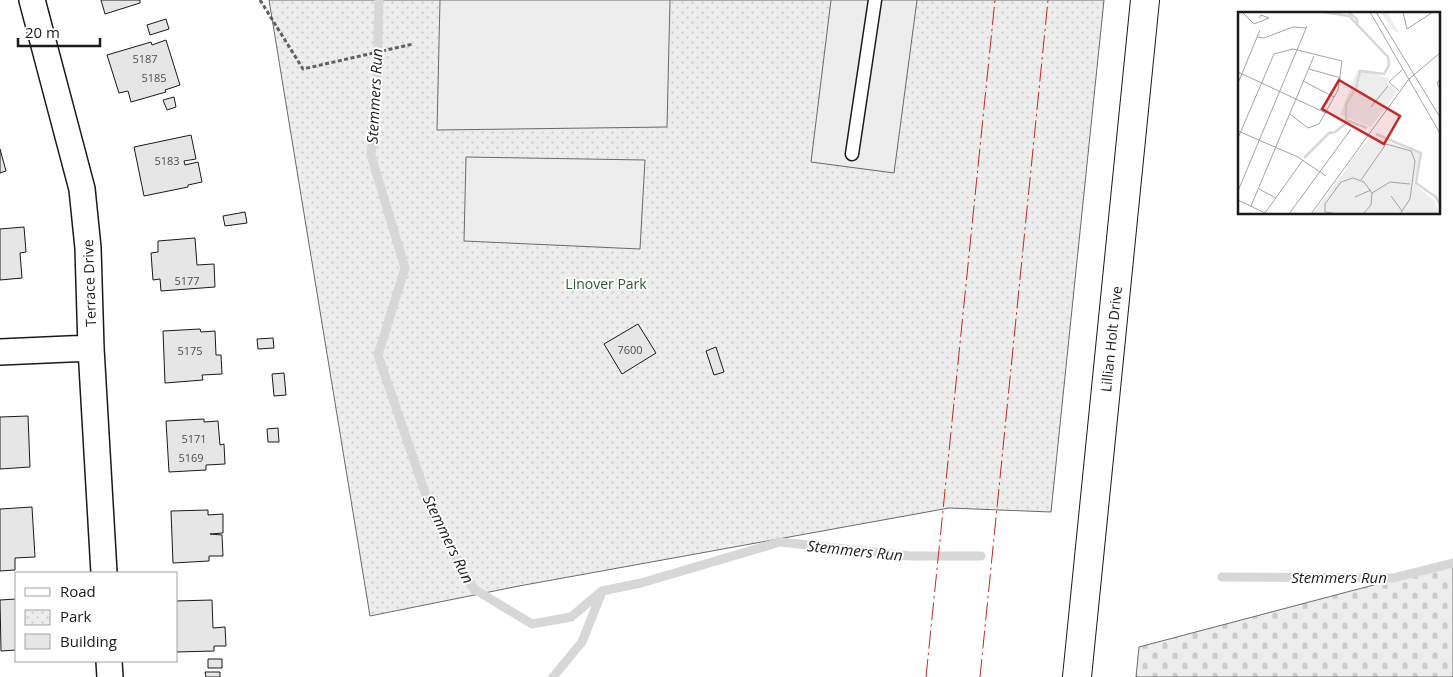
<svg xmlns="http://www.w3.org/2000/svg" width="1453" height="677" font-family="'Open Sans',sans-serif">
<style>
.cemetery{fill:url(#cemetery-stones);stroke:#6a6a6a}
.park{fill:url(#park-dots);stroke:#6a6a6a}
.pitch{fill:#ededed;stroke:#6a6a6a}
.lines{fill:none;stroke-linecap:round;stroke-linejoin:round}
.stream{stroke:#d7d7d7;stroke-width:9}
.building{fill:#e6e6e6;stroke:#1a1a1a}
.lane-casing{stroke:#1a1a1a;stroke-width:15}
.street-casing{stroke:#1a1a1a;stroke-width:28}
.secondary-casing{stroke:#1a1a1a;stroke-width:30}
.path{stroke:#5f5f5f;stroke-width:3;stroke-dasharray:4 2.5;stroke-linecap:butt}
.lane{stroke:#fff;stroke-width:12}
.street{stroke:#fff;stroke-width:25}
.secondary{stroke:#fff;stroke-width:28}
.power{stroke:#c62828;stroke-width:1;stroke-dasharray:18 4 2.5 4;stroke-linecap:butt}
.labels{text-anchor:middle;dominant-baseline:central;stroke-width:4;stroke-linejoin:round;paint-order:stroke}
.number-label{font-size:11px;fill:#4d4d4d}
.street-label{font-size:14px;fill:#1a1a1a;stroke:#fff}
.park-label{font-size:14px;fill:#2b5a34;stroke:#fff}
.water-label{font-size:15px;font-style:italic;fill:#1a1a1a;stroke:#fff}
.inset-river{fill:none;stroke:#d7d7d7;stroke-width:2.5}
.inset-road{fill:none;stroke:#a3a3a3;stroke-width:1}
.view{fill:#c62828;fill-opacity:0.15;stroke:#c62828;stroke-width:2.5}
.inset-edge{fill:none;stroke:#1a1a1a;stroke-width:2.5}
</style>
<defs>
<pattern id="cemetery-stones" width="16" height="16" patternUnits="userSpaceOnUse" patternTransform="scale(1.25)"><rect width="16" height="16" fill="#ededed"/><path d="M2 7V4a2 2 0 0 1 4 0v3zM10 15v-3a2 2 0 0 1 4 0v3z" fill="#cbcbcb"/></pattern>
<pattern id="park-dots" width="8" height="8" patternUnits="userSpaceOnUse" patternTransform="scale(1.25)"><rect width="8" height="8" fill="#ededed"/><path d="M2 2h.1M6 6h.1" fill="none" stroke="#cbcbcb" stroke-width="1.8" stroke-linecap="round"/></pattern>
</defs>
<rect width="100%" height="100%" fill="#fff"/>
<path class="cemetery" d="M1453,564V677H1136L1139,647Z"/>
<path class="park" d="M269,0H1104L1051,512L949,508L519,586L370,616Z"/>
<path class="pitch" d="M440,0H670L667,127L437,130Z
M831,0H917L894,173L811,162Z
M466,157L645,160L640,249L464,241Z"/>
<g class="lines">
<path class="stream" d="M379,0L377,74L371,155L405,268L378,355L432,513L474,589L532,624L571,617L602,591L641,583L780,542L910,556H981
M1222,577L1393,578L1453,563
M553,677L582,642L601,594"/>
</g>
<path class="building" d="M101,0H140V3L105,14Z
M166,19L169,29L150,35L147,25Z
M166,40L180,85L165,90L166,92L131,102L128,91L119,93L107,55L151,42L152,45Z
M174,97L176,107L167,110L163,100Z
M191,135L196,159L184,161L185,165L198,162L202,182L188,185V187L144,196L134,147Z
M0,149L6,171L0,173Z
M245,212L247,223L225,226L223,216Z
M24,227L26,252L20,253L22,278L0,280V229Z
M195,238L197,265L214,264L215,287L161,291L160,279L153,280L151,253L158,252V241Z
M638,324L656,353L622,374L604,344Z
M200,329L201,332L215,331L216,355H221L222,374L202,375L203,380L165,383L163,331Z
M273,338L274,348L258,349L257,339Z
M716,347L724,372L714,375L706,351Z
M284,373L286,395L274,396L272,374Z
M28,416L30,467L0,469V417Z
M204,419V422L218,421L220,445L224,444L225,464L206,465V470L169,472L166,421Z
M278,428L279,442H268L267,429Z
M32,507L35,557L15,558V570L0,571V509Z
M208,510V515L223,514V533L210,534L222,535L223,556H209V561L173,563L171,511Z
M16,599V650L1,651L0,600Z
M212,600L213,628L225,627L226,646H214V651L176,652V601Z
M208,659H222V668H208Z
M205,672H220V677H206Z"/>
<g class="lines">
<g class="lane-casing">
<path id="lane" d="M852,154L875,0"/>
</g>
<g class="street-casing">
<path id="street" d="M32,0L82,189L88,248L91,348L104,573
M0,352L91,348
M109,661L110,677"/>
</g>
<g class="secondary-casing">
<path id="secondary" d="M1077,677L1145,0"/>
</g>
<path class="path" d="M260,0L303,69L413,44"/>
<use href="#lane" class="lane"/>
<use href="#street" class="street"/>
<use href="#secondary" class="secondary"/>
<path class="power" d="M926,677L995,0
M980,677L1048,0"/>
</g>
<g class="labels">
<g class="number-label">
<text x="145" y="58">5187</text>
<text x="154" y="77">5185</text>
<text x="167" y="160">5183</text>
<text x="187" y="280">5177</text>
<text x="630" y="349">7600</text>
<text x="190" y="350">5175</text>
<text x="194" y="438">5171</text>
<text x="191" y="457">5169</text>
</g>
<g class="street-label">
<text transform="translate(89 283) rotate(-92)">Terrace Drive</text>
<text transform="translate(1111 339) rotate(-84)">Lillian Holt Drive</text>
</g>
<g class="park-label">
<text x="606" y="283">Linover Park</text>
</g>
<g class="water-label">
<text transform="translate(374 96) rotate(-87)">Stemmers Run</text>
<text transform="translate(449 539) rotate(64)">Stemmers Run</text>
<text transform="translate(855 550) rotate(6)">Stemmers Run</text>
<text x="1339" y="577">Stemmers Run</text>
</g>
</g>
<g transform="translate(1238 12)">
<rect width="202" height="202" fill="#fff"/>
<path d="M142,0H149L161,21L155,18Z" fill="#ededed"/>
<path d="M133,123L183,142L176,171L196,189L202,202H75Z" fill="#ededed"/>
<path d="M126,58L152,67L149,71L159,79L133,115L102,103L119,59Z" fill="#ededed"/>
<path d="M127,66L137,72L126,90L116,84Z" fill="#ededed"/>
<path class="inset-river" d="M85,0L111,4L150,45L151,53L146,62L122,59L118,76L108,92V108L129,116M110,0L119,7V14M138,122L183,141L178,171L198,185L203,195M66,146L91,121L97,120L111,109"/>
<path class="inset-road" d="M4,0L16,12L31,6L23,3L21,6M132,0L203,123M138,0L203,107M165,0L169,17L195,0M19,25L26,26L55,15L68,16M71,57L103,66M0,60L88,101M203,66L199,71L203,79M65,69L96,85M0,71L22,18M161,79L151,70L164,58M133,95L150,74M0,119L60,145L88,164M0,126L36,42L55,37L104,49L100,78L81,112L70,116L52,102M123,168L148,132L173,139L177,149L172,187L162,202M21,177L38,186M0,179L69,14M134,181L152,170L172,172M153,184L164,199M117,185L133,178M0,188L29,202M13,194L76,44M27,201L65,148M51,202L113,117M73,202L171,67L203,40M100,202L87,200V192L103,170L115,166L126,170L134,181L133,193L125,202"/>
<path class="view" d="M101,68L162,104L146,132L84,97Z"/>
<rect width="202" height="202" class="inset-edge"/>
</g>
<rect x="15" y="572" width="162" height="90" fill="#ffffff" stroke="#a3a3a3"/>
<rect x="25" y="588" width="25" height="8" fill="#ffffff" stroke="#a3a3a3"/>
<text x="60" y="597" font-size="15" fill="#1a1a1a">Road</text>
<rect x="25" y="610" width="25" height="15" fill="url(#park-dots)" stroke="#a3a3a3"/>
<text x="60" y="622" font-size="15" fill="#1a1a1a">Park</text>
<rect x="25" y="634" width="25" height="15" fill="#e6e6e6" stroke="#a3a3a3"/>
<text x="60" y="647" font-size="15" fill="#1a1a1a">Building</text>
<path d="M18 38v8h82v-8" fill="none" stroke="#1a1a1a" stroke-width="2.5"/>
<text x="25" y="38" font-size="15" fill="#1a1a1a" stroke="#ffffff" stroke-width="4" paint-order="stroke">20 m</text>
</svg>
